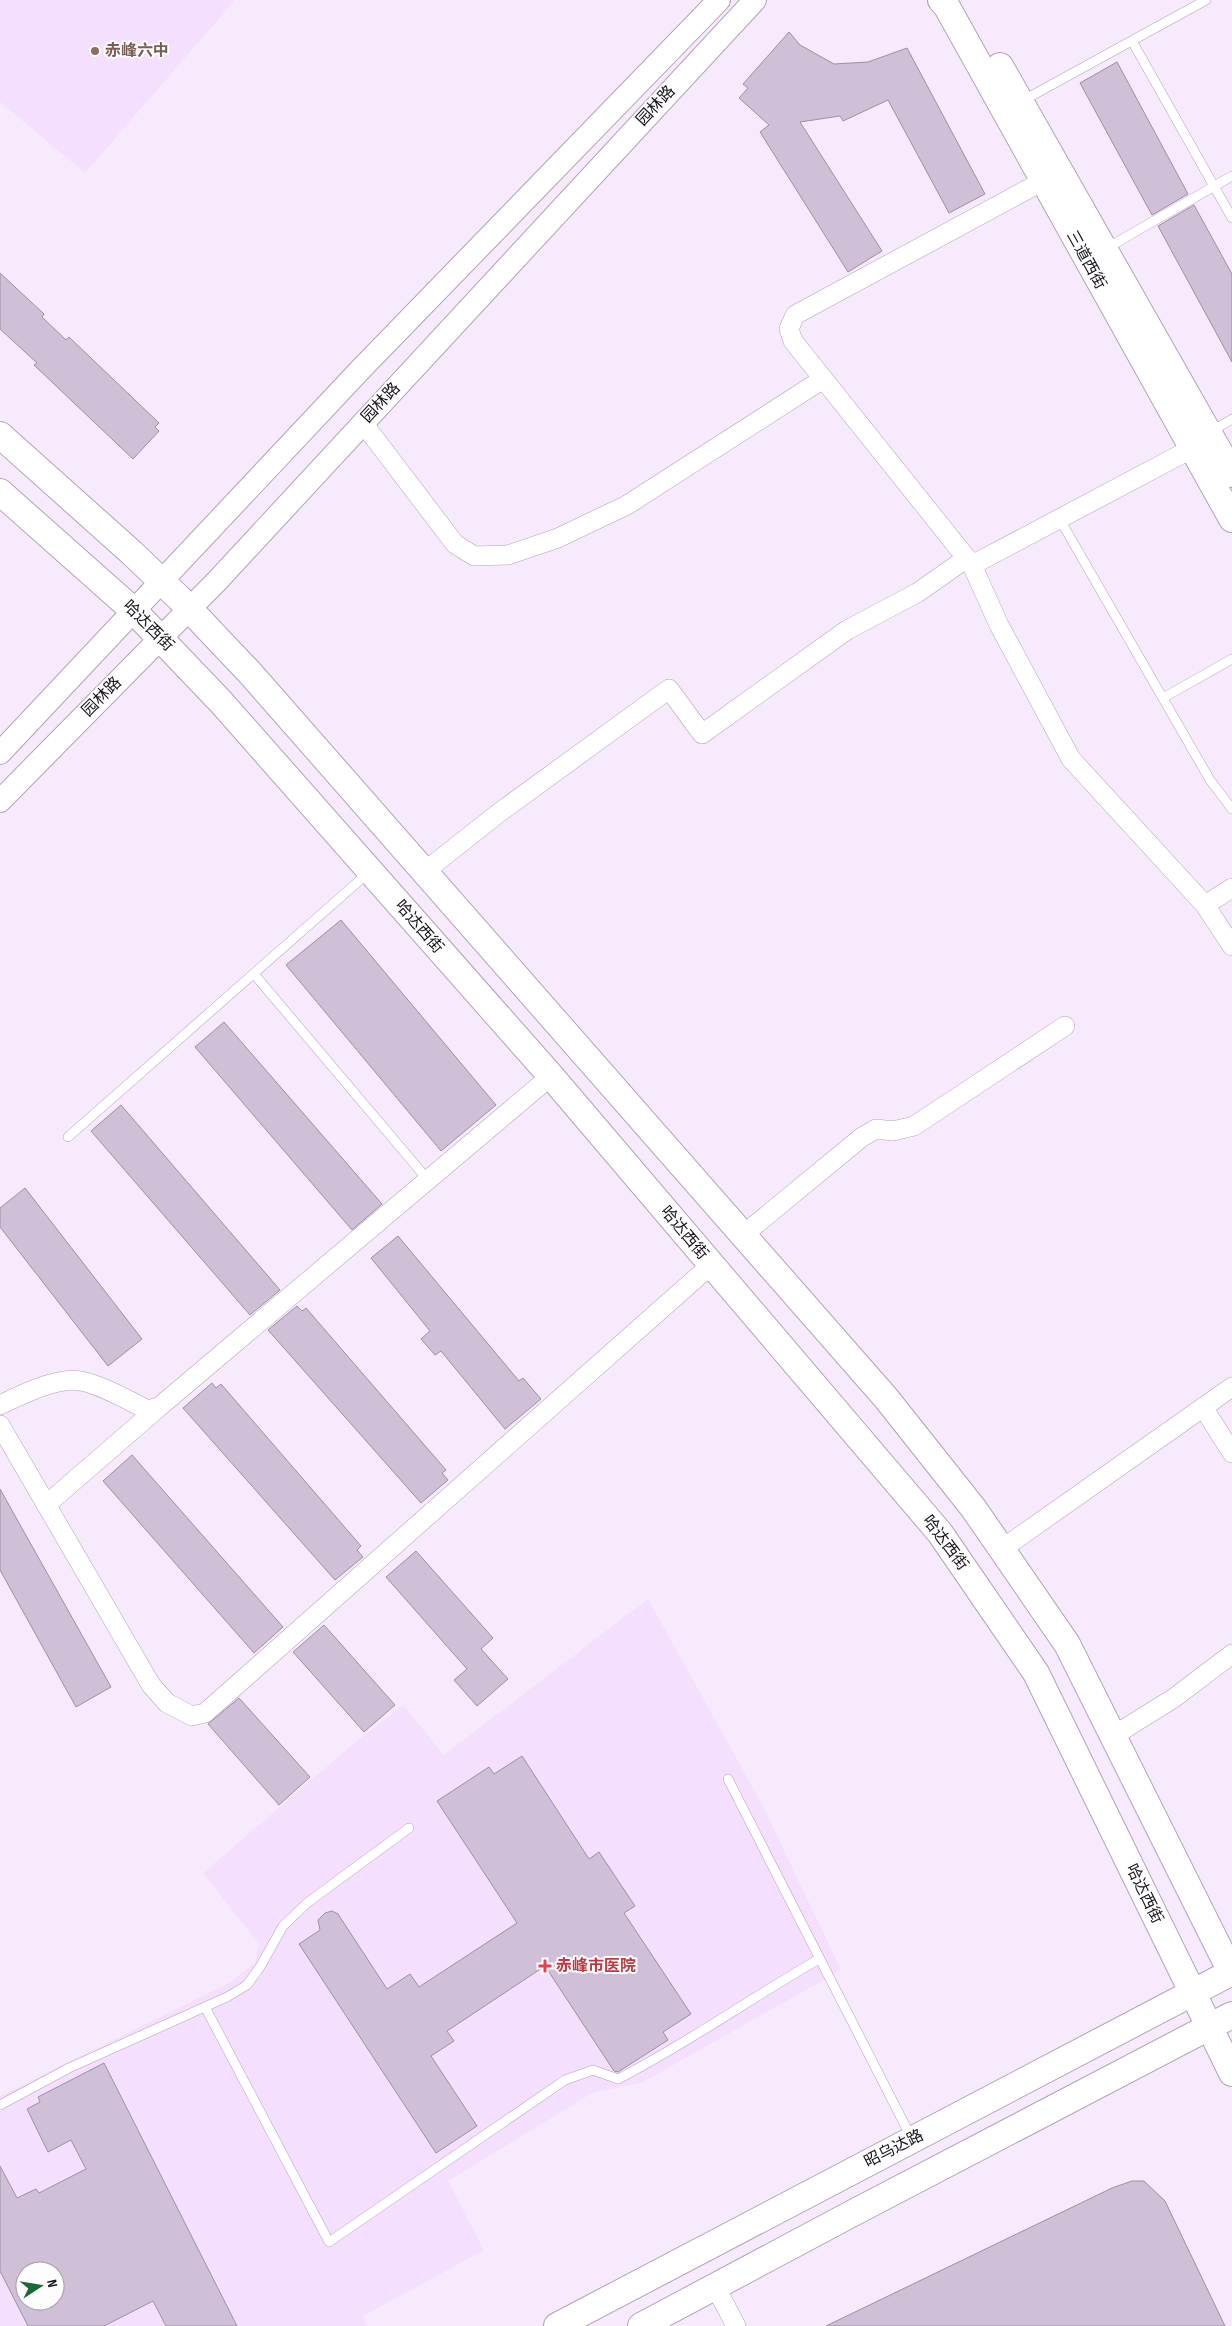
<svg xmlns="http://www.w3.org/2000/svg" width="1232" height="2326" font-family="'Sofia Sans Condensed','Noto Sans SC',sans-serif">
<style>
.built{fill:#f4dffe;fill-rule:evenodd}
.building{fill:#cfbfd7;stroke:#9e8fa5;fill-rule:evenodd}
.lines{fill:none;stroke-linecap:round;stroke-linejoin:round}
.service-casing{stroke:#b2a2b9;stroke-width:10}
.minor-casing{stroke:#b2a2b9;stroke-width:20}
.tertiary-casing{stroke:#b2a2b9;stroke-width:24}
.secondary-casing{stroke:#b2a2b9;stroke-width:28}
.service{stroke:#fff;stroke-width:9}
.minor{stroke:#fff;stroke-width:19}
.tertiary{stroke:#fff;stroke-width:22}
.secondary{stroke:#fff;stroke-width:26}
.education-dot{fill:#8d6e63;stroke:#fdfdfd;stroke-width:2}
.health-dot{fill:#e0444e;stroke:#fdfdfd;stroke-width:2}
.labels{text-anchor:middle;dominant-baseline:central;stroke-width:4;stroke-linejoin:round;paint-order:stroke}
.education-label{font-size:16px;font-weight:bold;fill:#785e54;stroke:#fdfdfd;text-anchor:start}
.street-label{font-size:16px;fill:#19131c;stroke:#fdfdfd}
.health-label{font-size:16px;font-weight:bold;fill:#be3a42;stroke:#fdfdfd;text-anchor:start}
</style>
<rect width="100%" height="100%" fill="#f7eafd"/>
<path class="built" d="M0,0H235L85,173L0,102Z
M648,1599L763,1806L841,1970L643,2082L592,2093L448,2181L484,2250L363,2316L368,2326H0V2096L227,1984L255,1963L259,1944L203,1873L345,1751L403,1705L444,1755ZM25,2271H55V2301H25Z"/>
<path class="building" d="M789,32L800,45L834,64L868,62L907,48L985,194L949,213L888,100L843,121L840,116L800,122L882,251L848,272L760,132L769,125L739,98L748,88L743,84Z
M1117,62L1188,194L1152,215L1080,83Z
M1194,205L1232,274V362L1158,226Z
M0,273L44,314L42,317L66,340L69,337L159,423L155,427L159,431L133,459L34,365L37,363L0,329Z
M341,920L496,1105L441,1151L286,965Z
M224,1022L382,1204L352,1230L195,1047Z
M121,1105L280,1290L250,1315L91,1131Z
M25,1188L142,1339L108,1366L0,1227V1208Z
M398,1236L519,1381L523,1378L541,1399L505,1429L441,1351L435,1355L421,1339L430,1331L371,1258Z
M297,1306L302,1311L306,1308L446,1470L442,1473L448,1480L421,1503L268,1330Z
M212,1383L216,1388L221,1384L361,1546L357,1550L363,1557L335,1580L183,1408Z
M132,1455L283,1627L254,1653L103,1481Z
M0,1489L111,1687L76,1707L0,1570Z
M416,1551L493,1638L481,1649L508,1679L477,1706L454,1680L467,1669L386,1577Z
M324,1625L395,1705L364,1732L293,1652Z
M239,1698L310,1777L279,1805L208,1724Z
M522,1756L589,1859L599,1852L635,1906L624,1913L691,2014L663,2032L668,2040L618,2072L614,2071L545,1966L447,2031L454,2041L431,2056L477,2126L436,2153L299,1944L320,1930L318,1920L325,1913L332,1911L338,1914L387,1989L410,1974L419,1987L517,1923L437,1801L489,1767L494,1774Z
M104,2063L237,2326H166L153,2301L104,2326H28L0,2271V2166L17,2198L36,2189L39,2193L86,2169L71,2140L48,2152L27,2109L40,2102L38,2097ZM25,2271H55V2301H25Z
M1132,2181H1144L1165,2201L1225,2326H826L1112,2188Z"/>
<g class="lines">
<g class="service-casing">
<path id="service" d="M1132,41L1232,218
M1022,101L1206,0
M1107,248L1232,176
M1210,432L1232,419
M1059,518L1210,780L1232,809
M1163,698L1232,659
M254,974L428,1180
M68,1137L368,873
M728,1779L911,2137
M205,2007L329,2242L565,2080L593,2070L618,2079C688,2043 751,1998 819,1959
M0,2105L69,2068L227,1997L247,1985L260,1967L283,1926L307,1903L409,1828"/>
</g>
<g class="minor-casing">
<path id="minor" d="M1043,181L795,315L789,329L793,341L972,565L999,625L1071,759L1205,905L1232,946
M363,423L455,544L474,556L508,555L558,538L627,505L823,379
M972,565L1191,449
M424,872L500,812L669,689L702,734L847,630L917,593L967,558
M1205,905L1232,888
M743,1235L862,1137L876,1129L893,1131L914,1126L1065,1026
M0,1405C21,1395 58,1376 81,1381C104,1386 127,1400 148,1410L159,1407L551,1076
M1203,1407L1232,1453
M0,1425L151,1685L167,1703L192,1716L205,1713L711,1265
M46,1505L159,1407
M1002,1549L1232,1387
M1113,1736L1174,1698L1232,1654
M715,2286L736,2326"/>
</g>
<g class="tertiary-casing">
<path id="tertiary" d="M0,753L361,369L719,0
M0,801L217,581L755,0"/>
</g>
<g class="secondary-casing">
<path id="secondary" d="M941,0L947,7L1232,519
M1000,66L1232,474
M0,435L132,553L179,598L251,674L886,1398L974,1509L1067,1644L1232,1974
M0,492L134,611L221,702L551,1076L940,1533L1036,1673L1232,2073
M557,2326L1232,1972
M641,2326L853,2213L1232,2015"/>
</g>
<use href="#service" class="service"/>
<use href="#minor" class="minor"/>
<use href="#tertiary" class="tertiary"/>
<use href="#secondary" class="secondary"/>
</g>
<circle class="education-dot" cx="95" cy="51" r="5"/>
<path class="health-dot" d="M542.5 1958.5h5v5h5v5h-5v5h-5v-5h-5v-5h5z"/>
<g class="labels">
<g class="education-label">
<text x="105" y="51">赤峰六中</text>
</g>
<g class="street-label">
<text transform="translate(656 106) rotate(-47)">园林路</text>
<text transform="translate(1086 260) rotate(61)">三道西街</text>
<text transform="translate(381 403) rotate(-47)">园林路</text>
<text transform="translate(148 626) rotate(45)">哈达西街</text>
<text transform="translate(102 697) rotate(-45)">园林路</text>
<text transform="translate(419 927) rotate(49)">哈达西街</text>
<text transform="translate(684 1233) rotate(50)">哈达西街</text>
<text transform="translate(945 1543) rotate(53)">哈达西街</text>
<text transform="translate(1144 1894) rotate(64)">哈达西街</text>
<text transform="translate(894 2149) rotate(-27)">昭乌达路</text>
</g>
<g class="health-label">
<text x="556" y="1966">赤峰市医院</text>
</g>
</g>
<g transform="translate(40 2286) rotate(78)"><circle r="24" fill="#fdfdfd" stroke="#a29fa3"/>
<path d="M0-4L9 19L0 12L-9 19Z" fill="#1c6938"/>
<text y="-8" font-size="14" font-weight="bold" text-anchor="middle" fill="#19131c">N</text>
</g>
</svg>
